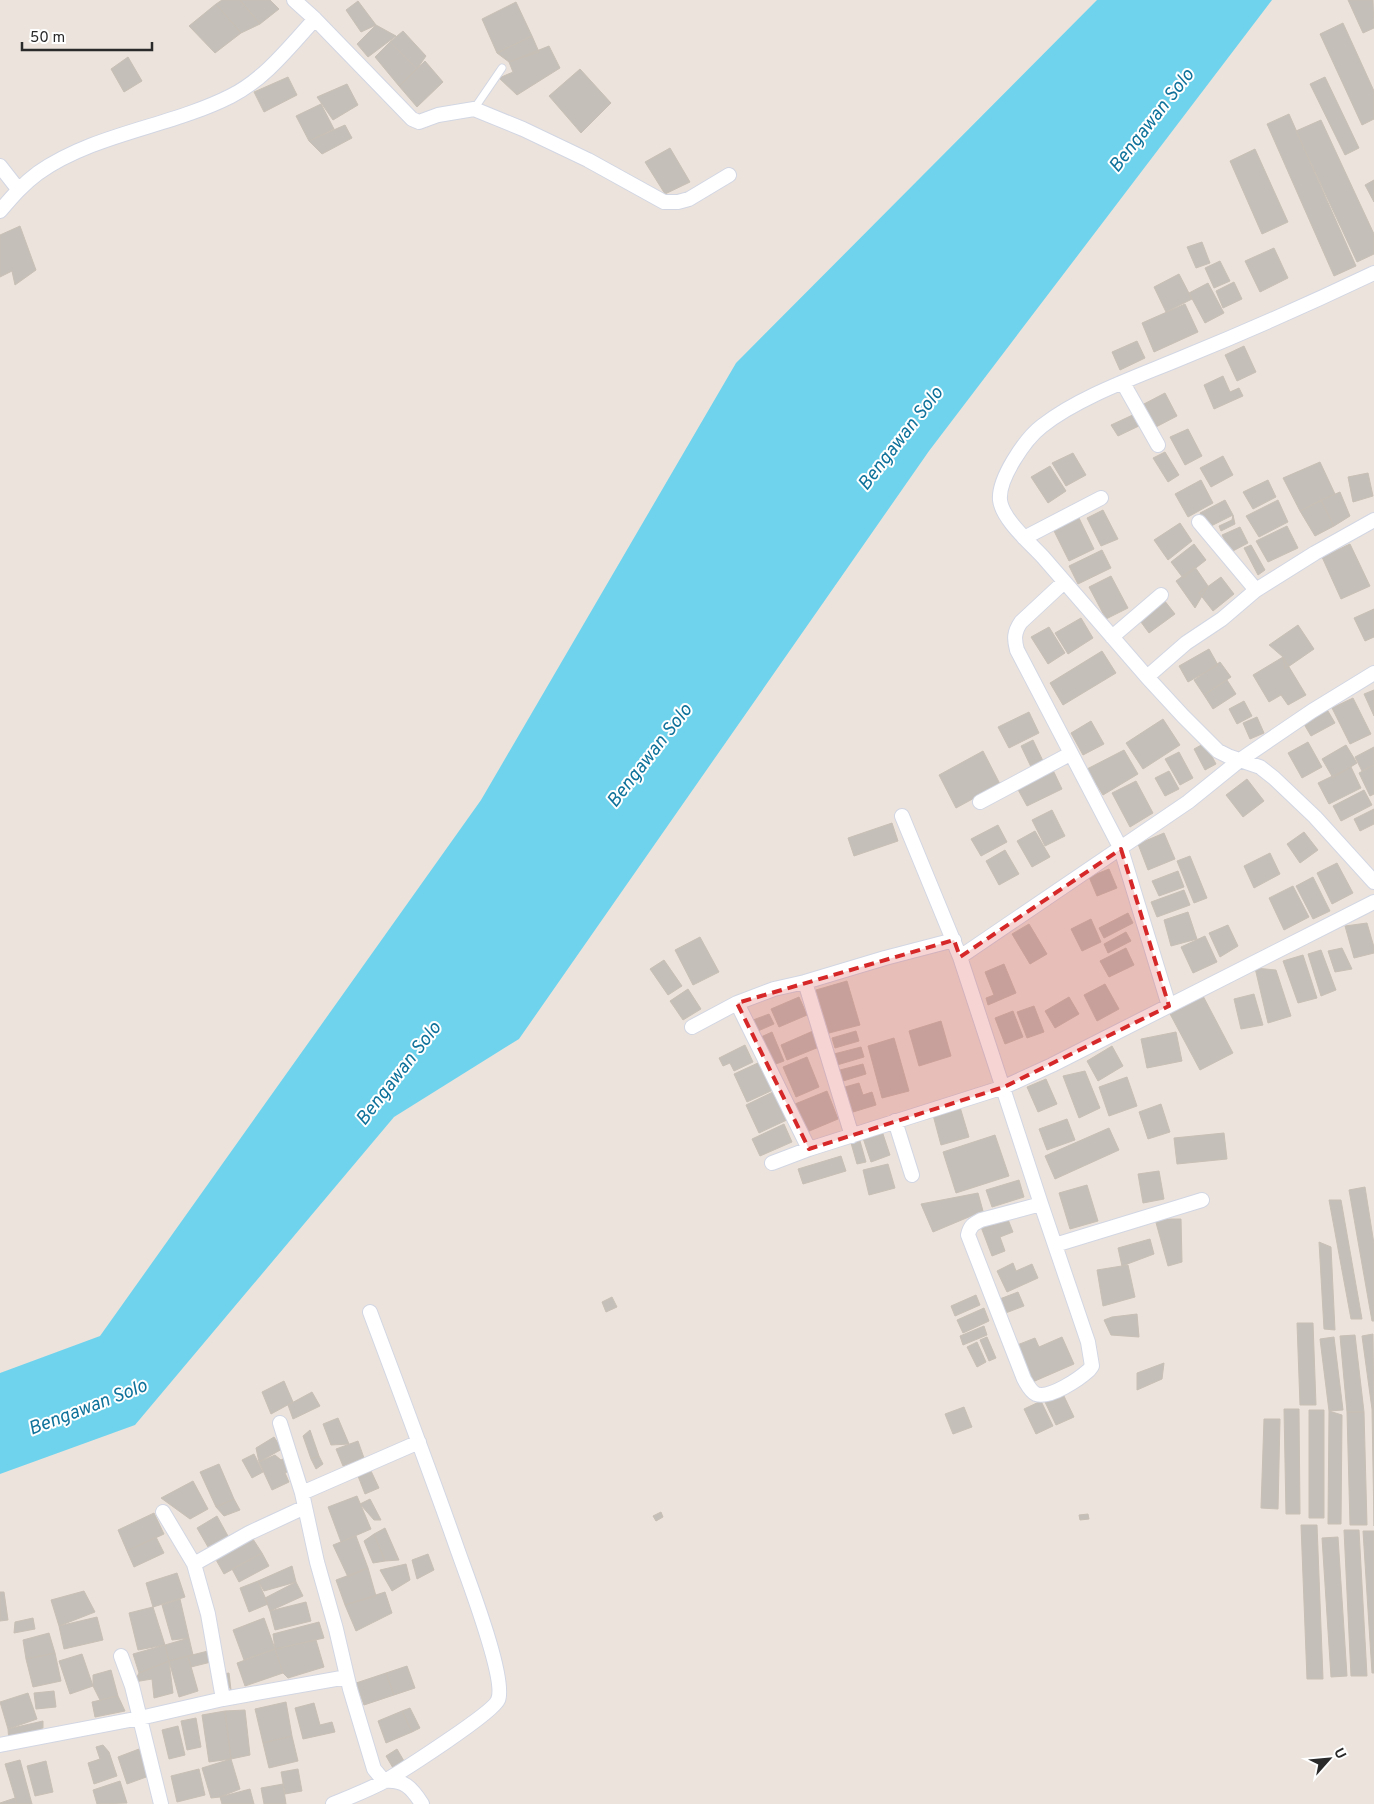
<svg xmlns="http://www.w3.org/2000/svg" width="1374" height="1804" font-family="Overpass,sans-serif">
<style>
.water{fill:#70d3ed}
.building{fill:#c4bfb8;stroke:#c8c0b6}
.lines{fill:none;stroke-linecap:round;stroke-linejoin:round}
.service-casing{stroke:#d2d6e3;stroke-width:9}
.minor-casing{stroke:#d2d6e3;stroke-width:16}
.service{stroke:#fff;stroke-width:7}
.minor{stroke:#fff;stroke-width:14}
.marked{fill:#d62828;fill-opacity:0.2;stroke:#d62828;stroke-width:4;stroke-dasharray:10 6;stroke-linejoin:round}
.labels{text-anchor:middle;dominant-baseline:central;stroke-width:4;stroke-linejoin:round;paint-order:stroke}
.water-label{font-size:19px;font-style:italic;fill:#0f729a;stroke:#fff}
</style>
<rect width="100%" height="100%" fill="#ece4dc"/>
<path class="water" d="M1097,0H1272L929,451L519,1039L394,1117L135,1425L0,1474V1373L100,1336L481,800L736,363Z"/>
<path class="building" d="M222,0H240L260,24L241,33L216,4Z
M240,0H270L279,9L260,24Z
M1348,0H1373L1374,28L1363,33Z
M358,1L376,25L361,32L346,10Z
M516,2L532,36L497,53L482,19Z
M216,4L241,33L215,53L189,26Z
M1343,23L1374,91V119L1362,125L1320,34Z
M376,25L396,36L368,57L357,44Z
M403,31L426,56L417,69L390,42Z
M532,36L539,52L509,62L497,53Z
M390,42L417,69L399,86L375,57Z
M549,46L560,68L517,95L499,78L513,72L509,62Z
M128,57L142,81L124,92L111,69Z
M425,61L443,82L417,107L399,86Z
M580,69L611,103L581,133L549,96Z
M288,77L297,95L264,112L254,92Z
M1325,77L1359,148L1345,155L1310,84Z
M347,84L358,105L333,120L317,97Z
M321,104L334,129L309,141L296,116Z
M1289,114L1356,266L1334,276L1267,124Z
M1321,120L1374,234V254L1357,262L1296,131Z
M345,125L352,138L322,154L309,141Z
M670,148L690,182L665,194L645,162Z
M1255,149L1288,222L1262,234L1230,161Z
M1374,180V202L1365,185Z
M20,226L36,270L15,285L12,271L0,277V235Z
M1202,242L1210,263L1196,268L1187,247Z
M1274,248L1288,278L1260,292L1245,261Z
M1220,261L1230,281L1214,288L1205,268Z
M1179,274L1192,299L1166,312L1154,287Z
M1234,282L1242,299L1223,308L1216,291Z
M1208,283L1224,313L1205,323L1189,293Z
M1185,304L1198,332L1154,352L1142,323Z
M1137,341L1145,358L1120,370L1112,352Z
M1244,346L1256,372L1237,381L1225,355Z
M1223,376L1230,392L1239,388L1243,396L1214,409L1204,385Z
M1165,393L1177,416L1154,428L1142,405Z
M1137,413L1143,424L1118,436L1111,425Z
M1188,429L1202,456L1185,465L1170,437Z
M1165,452L1179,475L1168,482L1153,458Z
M1073,453L1086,475L1066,486L1052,463Z
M1223,456L1233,475L1211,487L1200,468Z
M1320,462L1335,494L1300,511L1283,478Z
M1050,466L1066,491L1048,503L1031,477Z
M1368,473L1373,496L1353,502L1348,477Z
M1201,480L1213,503L1188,517L1175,494Z
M1268,480L1276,497L1253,509L1243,492Z
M1340,492L1350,516L1334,526L1321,500Z
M1225,500L1233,515L1209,527L1200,513Z
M1278,500L1288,522L1259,537L1246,516Z
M1321,500L1334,526L1315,536L1300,511Z
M1103,510L1118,539L1101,546L1087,518Z
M1233,515L1235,524L1221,531L1219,526L1232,520Z
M1078,516L1094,549L1069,561L1052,527Z
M1180,523L1192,541L1168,560L1154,540Z
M1287,526L1298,548L1268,562L1256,541Z
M1240,527L1248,543L1231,552L1222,535Z
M1194,544L1206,560L1183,578L1171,562Z
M1350,544L1370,586L1341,599L1322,557Z
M1251,545L1265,570L1258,575L1244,548Z
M1102,550L1111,568L1078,584L1069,566Z
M1195,567L1208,586L1195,608L1176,581Z
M1111,576L1128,608L1106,619L1089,587Z
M1221,577L1234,594L1213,611L1199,593Z
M1164,600L1175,614L1149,633L1138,618Z
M1374,609V637L1365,641L1354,618Z
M1081,618L1093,638L1068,654L1055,633Z
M1298,625L1314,649L1285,669L1283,657L1269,645Z
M1049,627L1065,653L1048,664L1031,637Z
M1209,649L1218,665L1188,682L1179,666Z
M1102,651L1116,673L1063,705L1050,683Z
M1283,657L1306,695L1288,705L1281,695L1269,702L1253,675Z
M1220,662L1231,677L1204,695L1194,680Z
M1227,680L1236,694L1213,709L1204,695Z
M1374,690V716L1364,694Z
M1353,698L1371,734L1350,744L1332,708Z
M1244,701L1252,716L1237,724L1229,709Z
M1325,706L1335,723L1311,736L1301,719Z
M1029,712L1039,733L1009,748L998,727Z
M1257,717L1264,733L1250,739L1243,723Z
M1163,719L1180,745L1143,769L1126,743Z
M1091,721L1104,744L1083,755L1071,733Z
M1033,740L1044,763L1032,769L1021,746Z
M1308,742L1322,767L1302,778L1288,753Z
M1205,743L1216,764L1205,770L1194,749Z
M1346,745L1357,763L1333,778L1322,759Z
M1374,747V765L1362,771L1355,757Z
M1124,750L1138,774L1103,795L1087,769Z
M983,751L1000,784L956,808L939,775Z
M1179,752L1193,778L1180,785L1165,759Z
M1374,765V794L1370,796L1359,773Z
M1351,767L1361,788L1329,804L1318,783Z
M1052,768L1062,789L1027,806L1016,786Z
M1169,771L1179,789L1165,796L1155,778Z
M1247,779L1264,801L1243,817L1226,795Z
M1136,781L1153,813L1130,827L1112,793Z
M1364,790L1372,805L1341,821L1333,806Z
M1374,809V824L1360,831L1354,819Z
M1052,810L1065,836L1045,846L1032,820Z
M892,823L898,841L854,856L848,838Z
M998,825L1007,842L981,856L971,839Z
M1035,831L1050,857L1032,867L1017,841Z
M1304,832L1318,850L1300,863L1287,844Z
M1164,833L1175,859L1148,870L1138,844Z
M1005,850L1019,874L999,885L986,861Z
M1270,853L1280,874L1254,888L1244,866Z
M1190,856L1207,898L1194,903L1177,861Z
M1337,863L1353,893L1332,904L1317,873Z
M1109,869L1117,888L1097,896L1089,877Z
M1178,871L1184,887L1159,896L1152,881Z
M1313,877L1330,911L1313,919L1296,886Z
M1293,886L1309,917L1284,930L1269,898Z
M1184,890L1190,905L1157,917L1151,902Z
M1188,912L1197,939L1171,946L1164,920Z
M1128,913L1133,923L1104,938L1099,928Z
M1091,919L1101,942L1082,951L1071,929Z
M1367,923L1374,947V953L1354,958L1345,926Z
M1029,924L1047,954L1030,964L1012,934Z
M1228,925L1238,946L1220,957L1209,933Z
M1126,932L1131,941L1108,953L1104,944Z
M1205,936L1217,962L1193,973L1181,947Z
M700,937L719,972L693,985L675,950Z
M1126,948L1134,965L1109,977L1100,961Z
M1342,948L1352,969L1335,972L1328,951Z
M1321,950L1336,990L1321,996L1308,954Z
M1303,955L1317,998L1298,1003L1283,961Z
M664,960L682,986L668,995L650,969Z
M1004,964L1016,993L988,1005L986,998L994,995L985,972Z
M1255,968L1276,970L1291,1016L1268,1023Z
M847,981L860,1025L829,1033L816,990Z
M1105,984L1119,1009L1097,1021L1084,995Z
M688,989L701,1009L683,1020L670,1001Z
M1202,994L1233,1053L1200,1070L1169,1012Z
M1254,994L1263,1025L1241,1029L1234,999Z
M799,997L807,1015L779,1027L771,1009Z
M1069,997L1079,1014L1055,1028L1045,1011Z
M1034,1006L1044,1032L1027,1038L1017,1012Z
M1013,1011L1023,1037L1005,1044L995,1018Z
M769,1014L774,1024L758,1031L753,1020Z
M941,1021L951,1056L919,1066L909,1031Z
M813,1031L819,1047L787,1060L781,1045Z
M856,1031L859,1041L835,1048L832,1038Z
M772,1032L784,1061L773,1065L761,1037Z
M1176,1032L1182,1061L1147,1068L1141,1039Z
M894,1038L909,1091L882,1098L868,1046Z
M745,1045L753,1062L734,1071L730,1063L723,1066L719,1058Z
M1112,1046L1123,1066L1098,1081L1087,1061Z
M861,1047L864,1057L837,1065L834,1054Z
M807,1057L819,1087L796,1097L783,1067Z
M760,1062L773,1090L747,1102L734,1074Z
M863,1064L866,1074L843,1081L840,1070Z
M1085,1071L1100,1108L1079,1118L1063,1076Z
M1127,1077L1137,1106L1109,1116L1099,1087Z
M1046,1079L1057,1104L1038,1112L1027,1087Z
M859,1083L863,1095L872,1092L876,1105L853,1112L845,1087Z
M775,1091L789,1119L759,1133L746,1105Z
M827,1091L838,1119L807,1132L795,1104Z
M1161,1104L1170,1132L1148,1139L1139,1112Z
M960,1107L969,1137L941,1145L933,1115Z
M1067,1119L1075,1140L1047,1150L1039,1129Z
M784,1124L792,1142L760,1156L752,1139Z
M1109,1128L1119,1150L1055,1179L1045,1156Z
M882,1131L890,1155L871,1162L863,1138Z
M1224,1133L1227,1159L1177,1164L1174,1138Z
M995,1135L1009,1176L956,1193L943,1152Z
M860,1141L866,1162L857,1164L851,1143Z
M841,1156L846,1171L803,1184L798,1169Z
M888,1164L895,1188L869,1195L863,1170Z
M1159,1171L1164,1199L1143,1203L1138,1174Z
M1019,1180L1024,1197L992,1207L986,1190Z
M1087,1185L1098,1221L1070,1229L1059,1193Z
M1365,1187L1374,1244V1321H1372L1349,1190Z
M978,1193L983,1211L933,1232L921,1204Z
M1329,1200H1341L1362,1319H1351Z
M1007,1217L1013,1232L1000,1237L1005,1251L992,1256L981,1227Z
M1155,1219H1181L1182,1262L1168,1266Z
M1150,1239L1154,1254L1122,1266L1118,1248Z
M1319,1242L1331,1247L1335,1330L1324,1329Z
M1013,1263L1016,1271L1032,1264L1038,1278L1007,1292L997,1271Z
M1128,1265L1135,1297L1103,1306L1097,1270Z
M1018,1292L1024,1306L1003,1314L997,1300Z
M976,1295L980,1305L955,1316L951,1306Z
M612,1297L617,1307L606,1312L602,1302Z
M984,1308L989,1321L963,1333L957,1320Z
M1137,1314L1139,1337L1111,1335L1104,1320L1112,1317Z
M1297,1323H1313L1316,1405H1300Z
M984,1326L987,1335L963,1345L960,1336Z
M1373,1334L1374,1409H1372L1362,1336Z
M1355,1335L1364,1412H1347L1340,1336Z
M987,1337L996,1358L989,1361L980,1340Z
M1062,1337L1074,1364L1028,1384L1012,1347L1035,1338L1039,1347Z
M1334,1337L1343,1410L1329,1411L1320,1339Z
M977,1342L986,1362L977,1367L967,1347Z
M1164,1363L1162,1379L1137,1390V1373Z
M284,1381L293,1402L271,1414L262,1392Z
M312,1392L320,1406L293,1419L288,1405Z
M1063,1394L1074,1417L1056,1425L1045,1402Z
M1041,1401L1053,1426L1036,1434L1024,1409Z
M964,1407L972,1427L953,1434L945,1414Z
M1284,1409H1299L1300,1514H1286Z
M1372,1409H1374V1526Z
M1309,1410H1324V1518H1309Z
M1329,1411L1342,1415L1341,1524H1328Z
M1347,1412H1364L1367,1525H1350Z
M338,1418L349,1444L331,1445L323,1424Z
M1264,1419H1280L1278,1509L1261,1508Z
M310,1430L319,1456L311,1459L303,1436Z
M274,1437L282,1449L259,1462L256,1448Z
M358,1441L364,1458L343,1466L336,1449Z
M254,1454L263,1472L252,1478L242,1460Z
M275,1455L281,1460L289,1456L295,1468L285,1473L289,1482L272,1490L259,1462Z
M319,1456L323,1464L316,1469L311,1459Z
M219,1464L234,1499L216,1507L200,1472Z
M371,1471L379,1488L365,1494L358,1476Z
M193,1481L208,1509L190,1519L161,1498Z
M357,1496L371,1529L341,1542L328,1507Z
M234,1499L240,1510L224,1516L216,1507Z
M370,1499L381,1520H374L360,1504Z
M661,1512L663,1517L656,1521L653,1516Z
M154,1513L164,1534L127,1551L118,1530Z
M1088,1514L1089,1519L1080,1520L1079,1515Z
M217,1516L228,1536L208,1547L197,1528Z
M1301,1525H1317L1323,1679H1307Z
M385,1528L399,1560L385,1561L374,1534Z
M1344,1530H1359L1367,1676H1351Z
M1363,1531H1374V1673H1372Z
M374,1534L385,1561L373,1563L364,1541Z
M251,1536L262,1553L224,1574L215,1558Z
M356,1536L368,1568L348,1577L333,1545Z
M156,1537L164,1553L134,1567L127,1551Z
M1338,1537L1347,1676L1331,1677L1322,1538Z
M262,1553L269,1566L239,1582L232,1569Z
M428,1554L434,1570L417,1579L412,1560Z
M406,1564L410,1580L392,1591L380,1570Z
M292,1566L296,1582L264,1591L258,1581Z
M368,1568L376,1596L345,1605L336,1580Z
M177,1573L185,1597L153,1607L146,1583Z
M258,1581L268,1604L249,1612L240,1588Z
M296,1582L303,1596L270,1611L265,1598Z
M84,1591L95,1612L59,1626L51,1600Z
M0,1592H4L8,1620L0,1621Z
M385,1592L392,1613L356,1631L345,1605Z
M180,1599L189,1638L172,1640L162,1605Z
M306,1602L311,1621L275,1630L270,1611Z
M153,1607L165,1645L138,1650L129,1613Z
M97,1617L103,1640L64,1649L59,1626Z
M33,1618L35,1629L14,1633L15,1622Z
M264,1618L275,1649L244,1660L233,1630Z
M319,1622L324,1638L275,1649L273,1634Z
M49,1633L55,1653L26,1659L23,1640Z
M189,1638L193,1655L169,1661L165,1645Z
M316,1640L324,1667L288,1678L283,1673L275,1649Z
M165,1645L169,1661L139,1673L133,1654Z
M275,1649L283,1673L245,1686L237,1663Z
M208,1651L211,1662L191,1667L188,1656Z
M55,1653L61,1681L33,1687L26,1659Z
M82,1654L93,1686L70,1694L59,1661Z
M188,1656L198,1691L179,1697L169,1661Z
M169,1661L173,1693L154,1698L152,1679L134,1682L139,1673Z
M407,1666L415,1688L394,1695L386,1673Z
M111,1670L118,1696L100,1700L93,1686V1675Z
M229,1673L231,1690L222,1674Z
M386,1673L394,1695L364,1705L356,1683Z
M54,1691L56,1707L36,1709L34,1693Z
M28,1693L37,1719L8,1729L0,1702Z
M118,1696L125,1711L95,1717L92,1702Z
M286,1702L292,1736L263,1743L255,1709Z
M314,1703L320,1725L332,1722L335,1732L303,1739L295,1708Z
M410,1708L420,1728L412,1732L402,1711Z
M245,1710L250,1755L231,1759L225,1711Z
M225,1711L231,1759L209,1762L202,1715Z
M402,1711L412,1732L386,1743L378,1721Z
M196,1718L201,1747L187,1750L181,1721Z
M43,1721V1728L9,1742L8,1729Z
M178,1726L185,1755L169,1759L162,1730Z
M292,1736L298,1761L269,1768L263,1743Z
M103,1745L109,1752L117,1776L94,1784L88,1763L100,1759L96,1747Z
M139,1749L149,1776L127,1784L118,1757Z
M397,1749L404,1761L393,1768L386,1756Z
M231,1759L240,1789L220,1797L211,1798L202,1768Z
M20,1760L32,1804H17L5,1764Z
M46,1761L53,1792L35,1796L27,1766Z
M199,1769L205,1795L177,1802L171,1776Z
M298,1769L302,1791L285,1794L281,1772Z
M120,1781L127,1803L97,1804L93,1790Z
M283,1784L286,1804H264L261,1788Z
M250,1789L254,1804H222L220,1797Z
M15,1798L17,1804H0V1803Z"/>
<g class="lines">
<g class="service-casing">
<path id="service" d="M474,109L502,68"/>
</g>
<g class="minor-casing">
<path id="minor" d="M294,0L315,19L412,119L419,122L438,115L474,109L523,129L588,160L664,202H678L689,199L729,175
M0,166L18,189
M0,211C12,197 23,184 38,173C95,133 170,127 231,96C265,79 290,46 315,19
M1374,273C1311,303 1248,331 1184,357C1139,376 1080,396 1042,426C1025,439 998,479 1000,500C1002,519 1030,543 1043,557L1147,677L1183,716L1218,751L1228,756L1260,767L1274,778L1315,817L1374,882
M1123,383L1158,445
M1199,522L1256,590
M1024,538L1101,498
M1064,582L1021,622C1014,632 1014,639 1017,650L1121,849L1169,1006
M1112,637L1161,595
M1147,677L1186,643L1222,619L1256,590L1315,553L1374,520
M980,802L1070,754
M902,816L960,957L1041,1204L1088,1342L1092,1366L1089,1370C1079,1379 1050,1399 1036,1394C1030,1391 1027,1384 1024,1379L968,1235C970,1226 973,1224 981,1220L1041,1204
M960,957L1188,802L1240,760L1312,711L1374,673
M805,982L852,1136
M737,1003L809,1149
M692,1027L737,1003L774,989L805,982L885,958L954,940
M895,1121L912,1175
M772,1163L809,1149L1004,1087L1052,1065L1374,902
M1055,1245L1202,1200
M280,1423L302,1493L317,1562L336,1629L350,1689L374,1769L384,1781C404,1779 412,1788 422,1804
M302,1493L419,1442
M163,1512L194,1564L208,1614L223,1699
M194,1564L249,1533L305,1507
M121,1656L132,1686L161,1804
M0,1745L140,1718L223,1699L347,1677
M333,1804C350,1797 368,1790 385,1781C402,1771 493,1713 498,1700C507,1679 467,1577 458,1551C430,1471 400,1392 370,1312"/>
</g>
<use href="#service" class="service"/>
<use href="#minor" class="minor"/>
</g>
<path class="marked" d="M1121,849L1169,1006L1004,1087L809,1149L737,1003L954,940L960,957Z"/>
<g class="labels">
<g class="water-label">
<text transform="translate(1152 121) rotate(-52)">Bengawan Solo</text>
<text transform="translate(901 439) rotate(-52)">Bengawan Solo</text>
<text transform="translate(650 756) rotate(-52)">Bengawan Solo</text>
<text transform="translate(399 1074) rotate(-52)">Bengawan Solo</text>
<text transform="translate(88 1408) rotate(-21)">Bengawan Solo</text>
</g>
</g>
<g transform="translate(1329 1759) rotate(63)" stroke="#ffffff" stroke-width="4" paint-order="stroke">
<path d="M0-4L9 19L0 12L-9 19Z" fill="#2a2a2a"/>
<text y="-8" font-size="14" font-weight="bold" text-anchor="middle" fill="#2a2a2a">U</text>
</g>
<path d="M22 42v8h130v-8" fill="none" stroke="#2a2a2a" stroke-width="2.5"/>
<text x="30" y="42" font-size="15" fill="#2a2a2a" stroke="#ffffff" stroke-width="4" paint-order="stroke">50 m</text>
</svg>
